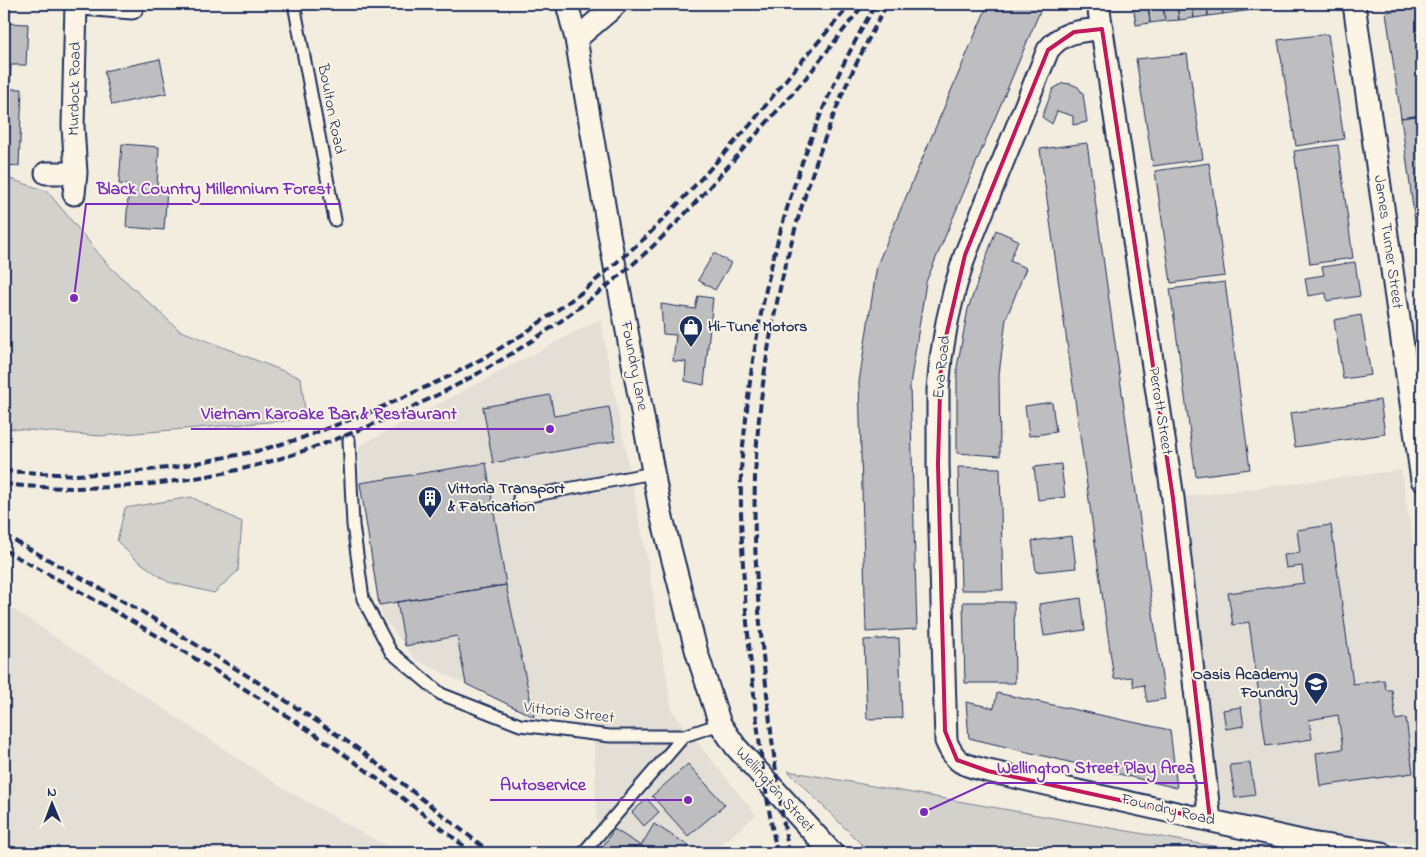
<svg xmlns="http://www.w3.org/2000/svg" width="1426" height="857" font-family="'Indie Flower',sans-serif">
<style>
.built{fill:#e3dfd6}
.green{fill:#d3d1cc;stroke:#778095}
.building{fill:#bebec0;stroke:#1b2f5e}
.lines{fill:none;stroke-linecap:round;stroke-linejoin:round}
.service-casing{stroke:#1b2f5e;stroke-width:15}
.minor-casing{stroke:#1b2f5e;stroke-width:25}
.service{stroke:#fcf5e5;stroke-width:11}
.minor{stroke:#fcf5e5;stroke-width:21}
.rail{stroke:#1b2f5e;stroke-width:4;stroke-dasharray:8 4;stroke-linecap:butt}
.marked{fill:none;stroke:#c2185b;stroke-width:4;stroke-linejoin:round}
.labels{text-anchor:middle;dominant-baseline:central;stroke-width:4;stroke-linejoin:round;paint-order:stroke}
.street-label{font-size:16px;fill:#1b2f5e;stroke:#fcf5e5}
.poi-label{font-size:16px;font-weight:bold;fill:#1b2f5e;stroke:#fcf5e5;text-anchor:start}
.leader{fill:none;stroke:#7b2cbf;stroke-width:2}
.callout-dot{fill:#7b2cbf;stroke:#fcf5e5;stroke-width:2}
.callout-label{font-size:18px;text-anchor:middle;font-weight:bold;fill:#7b2cbf;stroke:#fcf5e5;stroke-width:4;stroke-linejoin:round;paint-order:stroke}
</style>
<rect width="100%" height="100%" fill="#f3ede0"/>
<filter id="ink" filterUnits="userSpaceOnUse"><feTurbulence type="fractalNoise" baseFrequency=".02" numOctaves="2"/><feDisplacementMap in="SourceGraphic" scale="10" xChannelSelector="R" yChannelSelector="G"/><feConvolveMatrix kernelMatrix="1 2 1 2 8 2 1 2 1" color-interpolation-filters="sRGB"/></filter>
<g filter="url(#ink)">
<path class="built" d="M600,319L647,559L672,711L756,815L712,853H598L593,716L534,717L416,660L383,617L379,605L360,483L359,446Z
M1401,470L1422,597V844L1319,837L1223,813L1183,497Z
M4,603L283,788L398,853H4Z"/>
<path class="green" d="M4,177L47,191L109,266L179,330L301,378L306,419L100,436L4,428Z
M191,497L242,522L238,571L214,593L168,582L134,558L117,541L125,508Z
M788,771L1252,853H870Z"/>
<path class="building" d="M4,4H10V17L4,16Z
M988,4H1043L926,282L910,385L917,629L866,632L859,382L877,265Z
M1133,4H1148L1150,23L1136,25Z
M1148,4H1163L1165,21L1150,23Z
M1163,4H1177L1179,20L1165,21Z
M1177,4H1192L1194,18L1179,20Z
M1192,4H1207L1208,16L1194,18Z
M1207,4H1221L1223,14L1208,16Z
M1221,4H1236L1237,12L1223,14Z
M1236,4H1251L1252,10L1237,12Z
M1251,4H1266V9L1252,10Z
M1266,4H1280L1281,7L1266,9Z
M1280,4H1295V5L1281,7Z
M1422,7V115L1401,118L1386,12Z
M4,23L28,24L26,65H11L10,89H22L19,166L4,165Z
M1328,34L1344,139L1296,146L1278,40Z
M1187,54L1203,159L1153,166L1136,59Z
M160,59L167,93L112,105L104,71Z
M1063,83L1071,84L1078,87L1083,94L1087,122L1073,125V116L1057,111L1052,124L1042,117L1053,89Z
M1422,115V275L1401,118Z
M1087,143L1165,699L1147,702L1144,685L1134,687L1132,677L1114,679L1040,149Z
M122,144L159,147L157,187L167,188L164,230L126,227L129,185L119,184Z
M1338,145L1353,258L1310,264L1294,151Z
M1209,163L1225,276L1171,283L1155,171Z
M996,230L1018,240L1010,261L1026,268L1006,319L999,374L1000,456L957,453V367L968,309Z
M714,253L731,263L715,290L698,280Z
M1355,262L1360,296L1327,301L1326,293L1308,296L1305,278L1324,275L1322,267Z
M1225,282L1250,469L1196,476L1170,289Z
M698,296L713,298L704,385L685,381L686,362L673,361L676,335L663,334L661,304L695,309Z
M1361,315L1371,375L1343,379L1334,320Z
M550,395L554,416L609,407L615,441L493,463L483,407Z
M1380,400L1385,434L1295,447L1290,413Z
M1052,402L1056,432L1029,436L1025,406Z
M486,463L506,585L379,605L360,483Z
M1061,464L1065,497L1038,500L1034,467Z
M958,467L1000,468L1003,590H961Z
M1331,525L1353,684L1384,680L1386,690H1392L1396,720L1406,718L1413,773L1320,786L1316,753L1343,749L1338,715L1309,720L1312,739L1266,746L1249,622L1233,625L1228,593L1304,583L1302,566L1286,568L1284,555L1300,552L1297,530Z
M1072,536L1076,568L1036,572L1032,541Z
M506,585L534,717L466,684L457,636L405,646L397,602Z
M1081,598L1085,630L1044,636L1039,604Z
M963,602H1014L1015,683H965Z
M899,638L902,718L867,719L864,640Z
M997,693L1170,730L1177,788L969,738L966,702L994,708Z
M1241,707L1244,726L1226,729L1223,710Z
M1250,763L1255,795L1235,798L1230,765Z
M688,764L725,805L688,836L652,796Z
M647,799L659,812L644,826L632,812Z
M654,824L689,846L684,853H654L641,846Z
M614,829L641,846L654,853H599Z"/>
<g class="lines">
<g class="service-casing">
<path id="service" d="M294,4L335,220
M349,440L353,525L363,599L391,652L441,694L520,725L610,736H684
M519,498L653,473
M583,853L684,736L720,724"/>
</g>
<g class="minor-casing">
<path id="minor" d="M83,4L132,8
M567,4L576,39L609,234L661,514L697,653L720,724L736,747L832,853
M1098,4L1173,498L1210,820
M1354,4L1422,480
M1102,29C1079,31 1063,31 1048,50L965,255L955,288L947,322L941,358L938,390V464L946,741C956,765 965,765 988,771L1315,844L1381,853
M576,39L610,10L616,4
M46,173H76L74,194
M76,173L73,126L76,4"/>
</g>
<use href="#service" class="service"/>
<use href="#minor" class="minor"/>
<path class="rail" d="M4,471L75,475L121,473L176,467L257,451L299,439L373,411L450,376L489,355L525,333L581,293L645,238L677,205L751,124L788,77L851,4
M4,484C84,493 168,486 246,468C290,457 333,441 374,424C474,382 560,329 641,257C674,228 702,195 731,163C757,133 784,104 810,73C828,50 846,27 864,4
M4,535L139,610L256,681L357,748L491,853
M4,550C114,609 222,672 325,741C376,776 424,815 473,853
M777,853C765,794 758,735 752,675C745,608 740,540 741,473C742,448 746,423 748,398C764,260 805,124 876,4
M789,853C778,794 771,735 765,675C758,609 753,544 755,478C760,345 792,213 844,90C857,61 872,32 887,4"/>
</g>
</g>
<path class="marked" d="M1102,29L1173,498L1210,820L988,771L957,760L945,731L938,464L941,358L965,255L1048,50L1074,32Z"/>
<defs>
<g id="shop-pin" transform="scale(1.25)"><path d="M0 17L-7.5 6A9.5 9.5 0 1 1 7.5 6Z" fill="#1b2f5e" stroke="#fcf5e5"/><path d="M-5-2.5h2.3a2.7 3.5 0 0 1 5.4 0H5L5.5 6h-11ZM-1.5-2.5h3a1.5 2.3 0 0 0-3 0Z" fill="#fff"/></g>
<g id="building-pin" transform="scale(1.25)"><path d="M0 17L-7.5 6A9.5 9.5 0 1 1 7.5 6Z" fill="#1b2f5e" stroke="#fcf5e5"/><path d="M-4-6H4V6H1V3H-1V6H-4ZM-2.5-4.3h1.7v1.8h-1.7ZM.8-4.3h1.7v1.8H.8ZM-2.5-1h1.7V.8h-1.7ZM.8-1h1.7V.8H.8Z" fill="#fff"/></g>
<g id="school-pin" transform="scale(1.25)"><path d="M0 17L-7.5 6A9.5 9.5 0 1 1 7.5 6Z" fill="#1b2f5e" stroke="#fcf5e5"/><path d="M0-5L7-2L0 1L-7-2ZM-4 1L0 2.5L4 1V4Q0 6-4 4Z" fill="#fff"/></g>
</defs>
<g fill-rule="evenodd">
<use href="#shop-pin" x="691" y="327"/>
<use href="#building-pin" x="430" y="498"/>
<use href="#school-pin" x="1316" y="684"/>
</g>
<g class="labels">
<g class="street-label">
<text transform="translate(75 89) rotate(-89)">Murdock Road</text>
<text transform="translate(331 109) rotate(79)">Boulton Road</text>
<text transform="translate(1388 242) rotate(82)">James Turner Street</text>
<text transform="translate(634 366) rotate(79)">Foundry Lane</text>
<text transform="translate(942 367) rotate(-84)">Eva Road</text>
<text transform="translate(1160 411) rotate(81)">Perrott Street</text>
<text transform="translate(569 713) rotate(7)">Vittoria Street</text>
<text transform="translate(775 790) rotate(48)">Wellington Street</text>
<text transform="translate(1168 810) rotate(13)">Foundry Road</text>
</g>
<g class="poi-label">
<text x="708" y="327">Hi-Tune Motors</text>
<text x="448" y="489">Vittoria Transport<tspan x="448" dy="18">&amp; Fabrication</tspan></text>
<text x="1298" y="675" text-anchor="end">Oasis Academy<tspan x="1298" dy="18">Foundry</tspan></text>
</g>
</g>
<path class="leader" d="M74 298L86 204H341M550 429L466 429H191M924 812L987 783H1205M688 800L596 800H490"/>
<g class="callout-dot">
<circle cx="74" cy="298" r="5"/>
<circle cx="550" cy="429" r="5"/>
<circle cx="924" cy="812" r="5"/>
<circle cx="688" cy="800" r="5"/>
</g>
<g class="callout-label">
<text x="214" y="194">Black Country Millennium Forest</text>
<text x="329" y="419">Vietnam Karoake Bar &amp; Restaurant</text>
<text x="1096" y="773">Wellington Street Play Area</text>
<text x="543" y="790">Autoservice</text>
</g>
<rect width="1426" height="857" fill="none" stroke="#fcf5e5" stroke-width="20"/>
<rect x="10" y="10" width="1406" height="837" fill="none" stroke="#1b2f5e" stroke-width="2" filter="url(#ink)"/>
<g transform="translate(52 804) rotate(359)" stroke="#fcf5e5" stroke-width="4" paint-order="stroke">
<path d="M0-4L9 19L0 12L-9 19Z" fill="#1b2f5e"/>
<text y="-8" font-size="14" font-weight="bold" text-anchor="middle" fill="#1b2f5e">N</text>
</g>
</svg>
